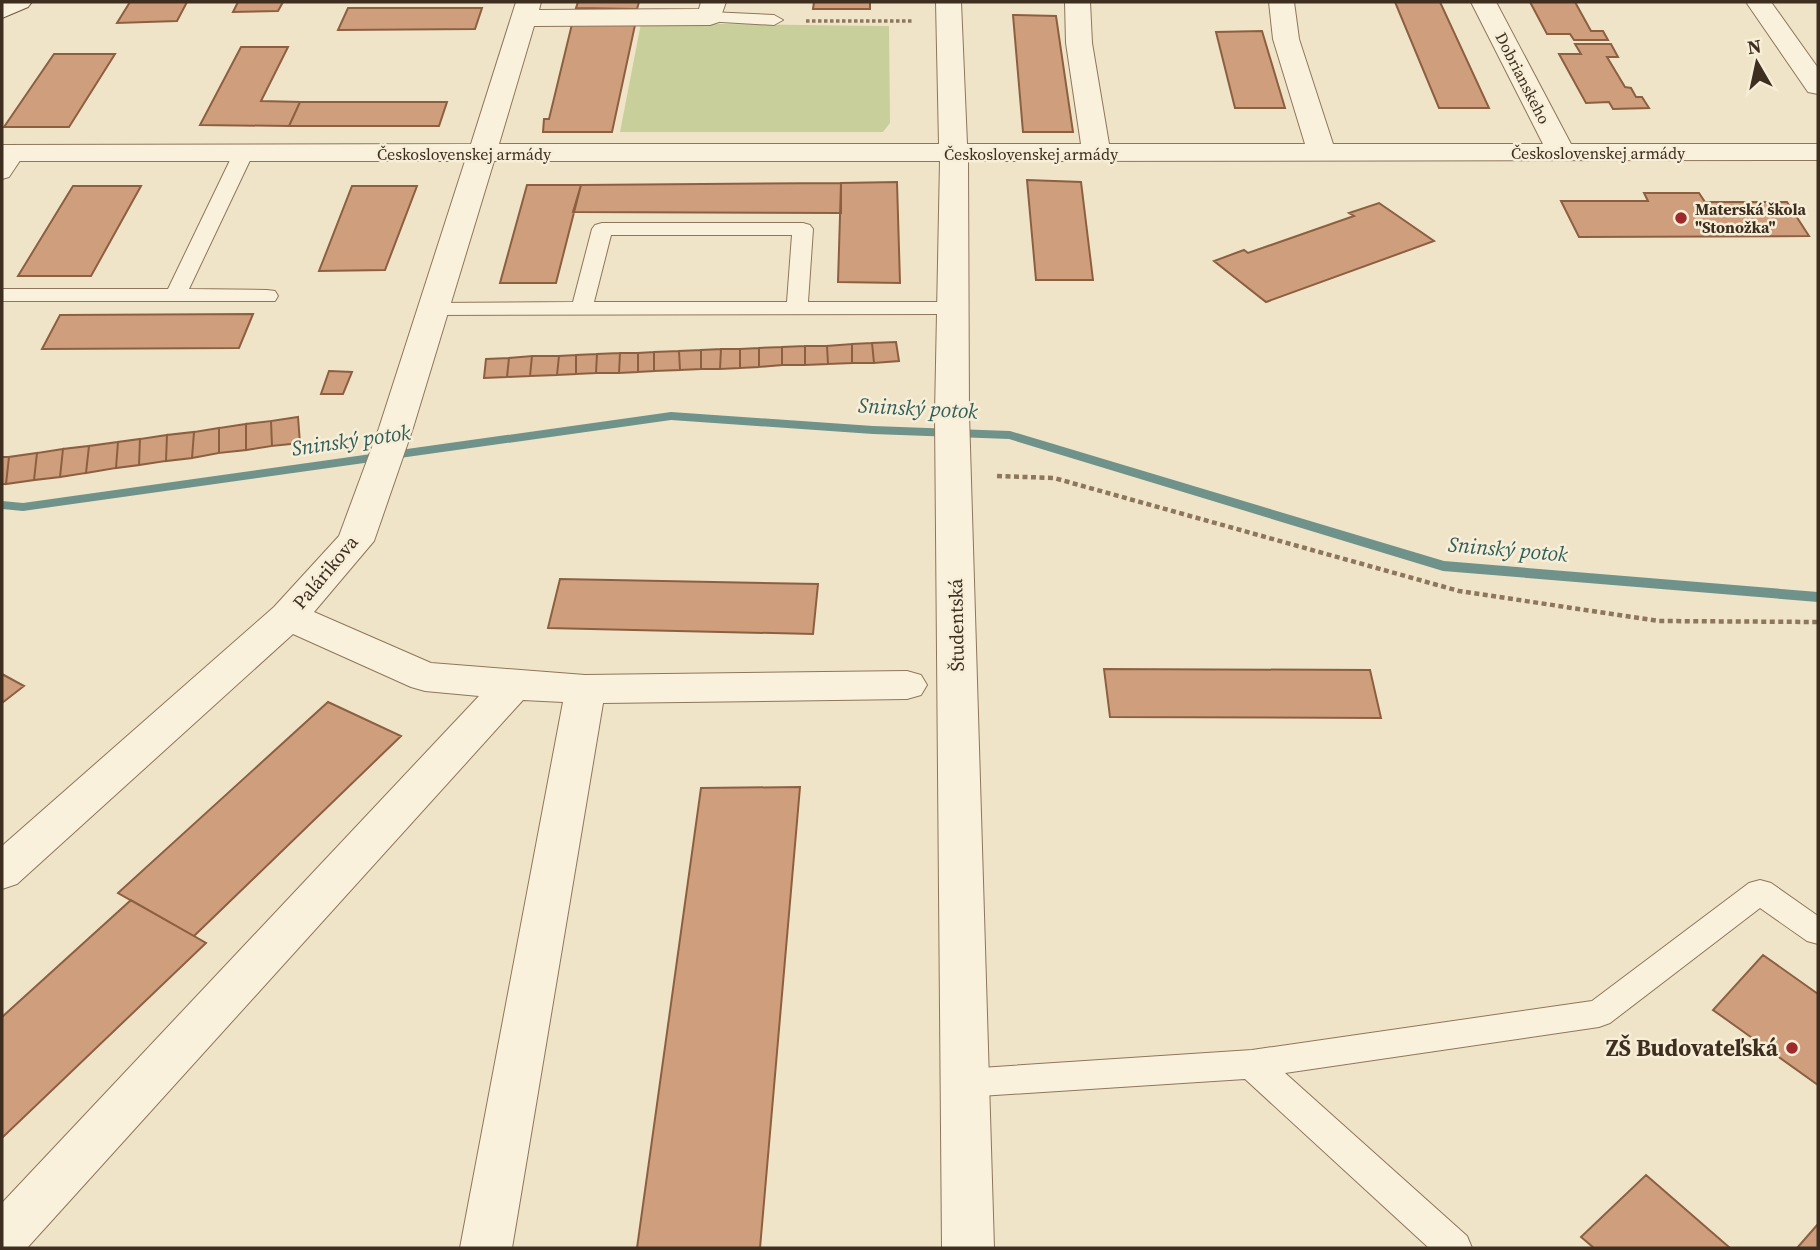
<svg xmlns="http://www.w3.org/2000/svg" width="1820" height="1250" font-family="'Source Serif 4',serif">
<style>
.green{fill:#c9cf9b}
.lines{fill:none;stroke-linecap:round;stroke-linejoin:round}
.stream{fill:#6f938a;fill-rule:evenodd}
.building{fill:#cf9f7d;stroke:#8d5f41;stroke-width:2}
.service-casing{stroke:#8d765c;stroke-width:2}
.minor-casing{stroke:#8d765c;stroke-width:2}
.secondary-casing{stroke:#6f573f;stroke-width:2}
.path-far1{stroke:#8d765c;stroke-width:3.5;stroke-dasharray:3.5 2.5;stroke-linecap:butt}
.path{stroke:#8d765c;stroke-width:4.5;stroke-dasharray:5 3.5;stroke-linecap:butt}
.service{fill:#faf1dc;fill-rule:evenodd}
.minor{fill:#faf1dc;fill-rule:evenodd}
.secondary{fill:#faf1dc;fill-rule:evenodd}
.poi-dot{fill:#9e2a2b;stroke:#f7eed8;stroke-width:2.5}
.labels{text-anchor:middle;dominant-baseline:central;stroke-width:5;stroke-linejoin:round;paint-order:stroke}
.far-street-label{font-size:16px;fill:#3d2e20;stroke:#f7eed8}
.far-poi-label{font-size:16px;font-weight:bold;fill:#3d2e20;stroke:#f7eed8;text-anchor:start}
.street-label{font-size:19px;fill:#3d2e20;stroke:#f7eed8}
.water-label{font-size:21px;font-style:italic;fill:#2f5d5a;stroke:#f7eed8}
.near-poi-label{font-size:23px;font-weight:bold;fill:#3d2e20;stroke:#f7eed8;text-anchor:end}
</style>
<rect width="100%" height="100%" fill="#f0e4c8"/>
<path class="green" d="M641,23L889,26L890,123L883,132H620Z"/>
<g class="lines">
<path class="stream" d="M671,412L873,426L1010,431L1444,561L1818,592V602L1443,571L1009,439L873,434L671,420L23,511L2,509V501L23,503Z"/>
</g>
<path class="building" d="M130,2H187L177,21L117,23Z
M238,2H283L278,11L233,12Z
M578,2H639L637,9L576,8Z
M814,2H870V9H813Z
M1395,2H1440L1489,108H1439Z
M1530,2H1575L1591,31H1603L1608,40H1574L1570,34H1547Z
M348,8H482L475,29L338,30Z
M1013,15L1056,16L1073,132H1023Z
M572,24L635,25L612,132H543L544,119H549Z
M1262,31L1285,108H1235L1216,32Z
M1575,44H1611L1618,57H1607L1625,87L1631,88L1636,97H1642L1649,108L1613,109L1609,102L1586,103L1559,54H1581Z
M241,47H288L261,101L300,102L289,126L200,125Z
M54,54H115L69,127H4Z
M300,102H447L439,126H289Z
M1027,180L1081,182L1093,280H1036Z
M897,182L900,283L838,282L841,183Z
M841,183V213L573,212L581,185Z
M527,185H581L556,283H500Z
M73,186H141L91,276H18Z
M352,186H417L385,270L319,271Z
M1644,193H1699L1705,202H1787L1809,236L1579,237L1561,201H1648Z
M1379,203L1434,241L1266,302L1214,261L1244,250L1248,253L1354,216L1349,213Z
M253,314L239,348L42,349L60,315Z
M896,342L899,361L874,363L872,343Z
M872,343L874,363H852V344Z
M852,344V363L828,364L827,346Z
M805,346H827L828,364L805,365Z
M805,346V365H782V347Z
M782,347V365L759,367V348Z
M759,348V367L740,368V349Z
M721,349L720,369H701V350Z
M721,349H740V368L720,369Z
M701,350V369L680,370L679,351Z
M679,351L680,370L654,371V352Z
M654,352V371L638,372V353Z
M620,353H638V372L619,373Z
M620,353L619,373H596L597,354Z
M597,354L596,373L576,374V355Z
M576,355V374L557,375L559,356Z
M532,356L530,376L507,377L509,358Z
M532,356H559L557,375L530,376Z
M509,358L507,377L484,378L486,359Z
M329,371L352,372L343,394H321Z
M298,417L300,443L272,446L271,421Z
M271,421L272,446L246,450V424Z
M246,424V450L219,453V428Z
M219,428V453L192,458L194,432Z
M194,432L192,458L166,461L167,435Z
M167,435L166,461L139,465L140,439Z
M140,439L139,465L116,468L118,442Z
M118,442L116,468L86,473L89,446Z
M89,446L86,473L60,477L63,449Z
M63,449L60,477L34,480L37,453Z
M37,453L34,480L6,484L9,457Z
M2,457H9L6,484H2Z
M560,579L818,584L813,634L548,628Z
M1104,669L1370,670L1381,718L1110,717Z
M2,674L24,686L2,703Z
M328,702L401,736L194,936L118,893Z
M800,787L760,1248H637L701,788Z
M131,900L206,943L2,1138V1017Z
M1763,955L1818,994V1085L1713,1010Z
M1646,1175L1730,1248H1594L1581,1237Z
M1818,1224V1248H1797Z"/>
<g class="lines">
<g class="service-casing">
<path id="service" d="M710,12L774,15L783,20L774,25L704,21L701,17Z
M15,147L25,153L9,177L2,179V158L8,149Z
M243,148L253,154L189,289L267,290L275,291L278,296L275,301H2V289H168L233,154Z
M602,223H803L810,225L813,229L808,302H951L959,303L962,308L959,313L951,314L432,315L424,314L421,309L424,304L432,303L573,302L592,229L595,225ZM611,235H792L787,302H594Z
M1760,880L1771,883L1818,916V944L1807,941L1760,908L1610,1023L1599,1027L1285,1073L1467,1236L1472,1248H1429L1245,1079L965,1097L953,1093L949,1083L953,1073L965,1069L1252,1050L1592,1001L1749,883Z"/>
</g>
<g class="minor-casing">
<path id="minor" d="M516,2H541L539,10L699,9L701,2H726L719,22L710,25L534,26L499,144H939L936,2H961L967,144H1081L1066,43L1065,2H1090L1092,43L1109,144H1305L1273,39L1269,2H1294L1299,39L1333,144H1543L1471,2H1496L1571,144H1818V160L968,161L969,414L994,1248H942L935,414L940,161H494L413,428L374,541L314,612L431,663L585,675L907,671L921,675L927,685L921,695L907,699L603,703L512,1248H460L563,702L523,700L27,1248H2V1203L479,696L425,691L411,687L293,634L17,884L2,889V846L274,607L339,536L379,428L465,161H2V145L471,144Z
M1746,2H1771L1818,68V94L1808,92Z"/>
</g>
<g class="secondary-casing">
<path id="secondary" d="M2,2H32L28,7L2,18Z"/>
</g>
<path class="path-far1" d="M806,21H913"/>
<path class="path" d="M997,476L1054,478L1459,591L1659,621L1818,622"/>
<use href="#service" class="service"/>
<use href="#minor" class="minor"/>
<use href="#secondary" class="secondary"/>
</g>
<g class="poi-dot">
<circle cx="1681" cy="218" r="7"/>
<circle cx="1792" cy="1048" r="7"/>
</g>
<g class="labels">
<g class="far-street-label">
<text transform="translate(1523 78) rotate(63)">Dobrianskeho</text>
<text x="1598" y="153">Československej armády</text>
<text x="464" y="154">Československej armády</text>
<text x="1031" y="154">Československej armády</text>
</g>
<g class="far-poi-label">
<text x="1695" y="209">Materská škola<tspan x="1695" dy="18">"Stonožka"</tspan></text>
</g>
<g class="street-label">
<text transform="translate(325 572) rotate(-50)">Palárikova</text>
<text transform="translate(956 625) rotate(-91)">Študentská</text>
</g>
<g class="water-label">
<text transform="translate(918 408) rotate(3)">Sninský potok</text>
<text transform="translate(351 440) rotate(-8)">Sninský potok</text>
<text transform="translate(1508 549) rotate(5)">Sninský potok</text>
</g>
<g class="near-poi-label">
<text x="1778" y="1048">ZŠ Budovateľská</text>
</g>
</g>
<rect width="1820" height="1250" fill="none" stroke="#3d2e20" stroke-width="7"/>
<g transform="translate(1757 63) rotate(351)" stroke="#f7eed8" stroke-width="5" paint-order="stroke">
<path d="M0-5L12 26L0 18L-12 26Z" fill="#3d2e20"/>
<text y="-10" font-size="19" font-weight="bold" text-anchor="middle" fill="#3d2e20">N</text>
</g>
</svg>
